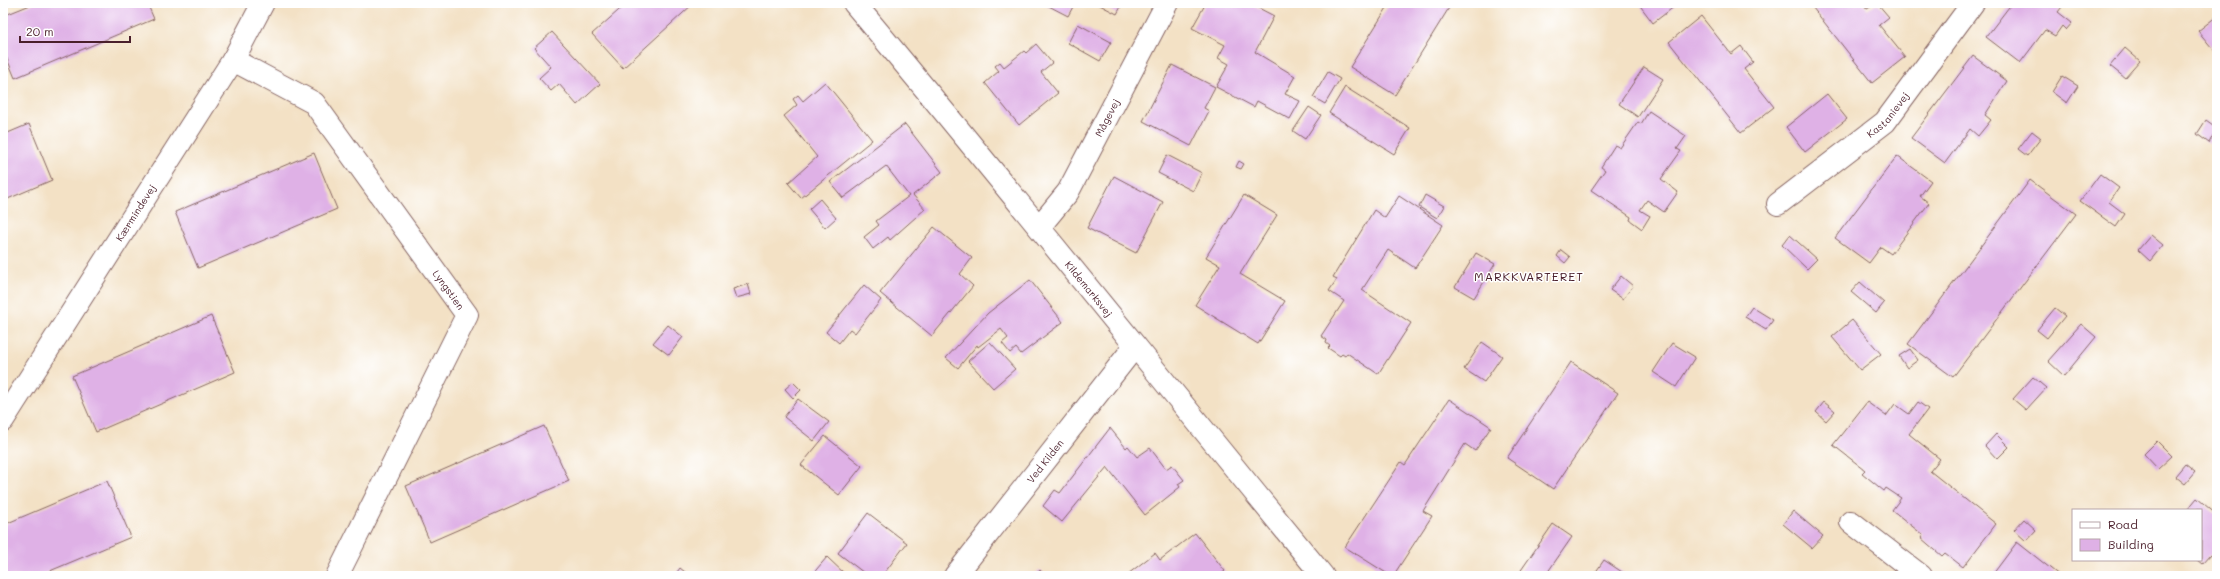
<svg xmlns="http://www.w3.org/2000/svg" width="2220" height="579" font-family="Mali,sans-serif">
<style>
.building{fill:#dfb1e6}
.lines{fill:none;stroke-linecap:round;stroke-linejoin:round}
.street-casing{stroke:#856361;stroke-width:24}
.street{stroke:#fff;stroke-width:22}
.labels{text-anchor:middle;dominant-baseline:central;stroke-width:3;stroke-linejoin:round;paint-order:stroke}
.street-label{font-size:10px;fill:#4a1f2b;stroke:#fff}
.quarter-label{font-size:12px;letter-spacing:1px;fill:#4a1f2b;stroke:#fff}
</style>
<rect width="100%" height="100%" fill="#fff"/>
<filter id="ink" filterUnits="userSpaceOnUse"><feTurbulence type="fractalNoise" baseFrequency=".025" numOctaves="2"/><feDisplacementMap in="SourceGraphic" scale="8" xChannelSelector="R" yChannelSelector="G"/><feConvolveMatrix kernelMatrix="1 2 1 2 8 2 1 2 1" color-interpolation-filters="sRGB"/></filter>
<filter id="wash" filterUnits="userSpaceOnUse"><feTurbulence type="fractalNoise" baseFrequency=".012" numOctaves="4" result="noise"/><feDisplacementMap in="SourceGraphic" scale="16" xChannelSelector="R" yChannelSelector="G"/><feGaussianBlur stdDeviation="0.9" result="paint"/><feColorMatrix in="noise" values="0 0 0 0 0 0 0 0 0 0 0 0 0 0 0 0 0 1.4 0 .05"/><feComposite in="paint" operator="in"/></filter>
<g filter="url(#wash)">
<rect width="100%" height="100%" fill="#f3e1c5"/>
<g id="blocks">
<path class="building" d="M35,3H147L154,19L15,78L3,49V16Z
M627,3H694L623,68L592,34Z
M1043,3H1075L1068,16Z
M1096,3H1123L1117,14Z
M1206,3H1249L1274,16L1255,52L1295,76L1285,94L1300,101L1290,119L1257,101L1254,107L1216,87L1229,64L1218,58L1225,45L1192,28Z
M1390,3H1452L1395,95L1350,67Z
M1638,3H1679L1653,23Z
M1809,3H1863L1867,9L1877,3L1889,17L1879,25L1905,57L1872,83Z
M2012,3H2065L2058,12L2072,23L2066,30L2062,26L2055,36L2045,30L2020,63L1986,37Z
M1701,16L1731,54L1741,46L1753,62L1744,69L1774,107L1741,133L1669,42Z
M2217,16V54L2198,31Z
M1078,24L1111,42L1100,61L1068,43Z
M552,32L600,84L577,105L559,84L551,91L539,78L551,67L534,48Z
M1036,44L1052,63L1041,72L1058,93L1019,125L985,83L999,71L995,66L1000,62L1004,67L1024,51L1026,53Z
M2125,48L2140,61L2125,78L2110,66Z
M1973,56L2007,81L1985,115L1991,120L1978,136L1970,129L1945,163L1911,138Z
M1172,65L1215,87L1204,108L1209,111L1191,146L1143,121Z
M1644,67L1663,79L1638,117L1619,104Z
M1328,72L1340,79L1325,104L1313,97Z
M2062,76L2078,86L2067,103L2052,92Z
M825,82L872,140L801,198L788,183L817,157L784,116L797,105L793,99L798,95L803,101Z
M1345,87L1410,128L1394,154L1329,113Z
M1827,94L1847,119L1805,152L1786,127Z
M1309,107L1321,115L1305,139L1293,131Z
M1649,111L1686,136L1677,149L1681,151L1661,179L1678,192L1664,212L1647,200L1640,210L1650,216L1642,229L1630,220L1631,217L1591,190L1605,170L1601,167L1615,145L1620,148L1638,122L1641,124Z
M2206,120L2217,128L2209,143L2197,134Z
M29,124L52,180L3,201V135Z
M905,124L942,172L913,195L925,209L890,240L888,237L873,249L864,237L879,225L876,221L909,196L886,166L843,198L830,182Z
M2032,131L2041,138L2027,156L2018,149Z
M314,153L337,209L198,268L175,212Z
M1167,155L1202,173L1193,191L1158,173Z
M1897,156L1931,181L1920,196L1929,203L1891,254L1881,247L1869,263L1835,238Z
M1239,161L1244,164L1241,169L1236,167Z
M2100,174L2119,188L2109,202L2125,214L2116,227L2080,201Z
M1114,176L1163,202L1136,253L1087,228Z
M2030,180L2076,214L1953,377L1908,344Z
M1244,195L1277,215L1240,274L1285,301L1258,344L1195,305L1220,265L1206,257Z
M1425,195L1444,206L1437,218L1419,207Z
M1399,196L1443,225L1415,268L1388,250L1362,290L1411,323L1378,374L1347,353L1345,356L1342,354L1340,356L1328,348L1330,346L1326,343L1327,340L1321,336L1344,301L1329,291L1337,279L1333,277L1374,210L1385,218Z
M820,199L836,218L825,228L809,209Z
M934,227L972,258L960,274L973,286L932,336L880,293Z
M1790,235L1817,259L1807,269L1782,245Z
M2151,235L2163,245L2150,261L2138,250Z
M1561,250L1570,257L1565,263L1557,256Z
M1476,253L1495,264L1474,298L1455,287Z
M1621,276L1633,286L1623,299L1610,290Z
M1030,280L1063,322L1021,354L1016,348L1010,353L1002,343L1008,338L1001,329L978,347L977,345L958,368L946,358L988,313Z
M1860,282L1884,303L1876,313L1851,292Z
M748,284L751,294L736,298L733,289Z
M864,285L881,300L855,333L850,329L839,343L826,332Z
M1752,307L1773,320L1766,330L1745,317Z
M2055,308L2065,316L2047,338L2037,330Z
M211,316L235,372L96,432L72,376Z
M1852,320L1881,354L1860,370L1832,337Z
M2081,324L2096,337L2064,376L2048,361Z
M668,325L683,337L669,355L653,343Z
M990,342L1015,369L993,388L968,361Z
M1482,342L1502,356L1484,382L1464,369Z
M1672,343L1695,357L1676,387L1653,372Z
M1910,349L1918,360L1907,368L1899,356Z
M1571,362L1618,393L1553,489L1507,458Z
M2033,377L2046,388L2026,410L2013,399Z
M793,382L801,390L793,398L785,389Z
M798,399L829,422L814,441L784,417Z
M1449,399L1491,427L1475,451L1465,444L1423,511L1432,516L1393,576H1391L1345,547L1401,462L1405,465Z
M1824,402L1835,411L1826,421L1816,412Z
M1867,402L1886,416L1895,404L1909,414L1918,402L1928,409L1909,434L1940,459L1930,471L1996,524L1963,567L1945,553L1942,556L1921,538L1923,535L1892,510L1901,498L1886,488L1884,491L1862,473L1865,470L1833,445Z
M544,426L569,481L430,542L406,486Z
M1110,428L1126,448L1128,446L1137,457L1150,448L1166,469L1172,465L1184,480L1178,484L1180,487L1145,515L1107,467L1062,522L1043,506L1055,490L1060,493Z
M1996,434L2009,447L1997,459L1985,446Z
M825,436L862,466L839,495L801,465Z
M2157,441L2172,456L2158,469L2144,454Z
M2185,464L2195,472L2185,484L2175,476Z
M107,481L131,537L38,576H3V525Z
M2197,498L2217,515V561L2210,555L2202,564L2197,560H2201V510H2187Z
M1793,511L1823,536L1812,548L1783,524Z
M868,513L907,543L882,576H868L838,553Z
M2024,519L2036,530L2026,541L2014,530Z
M1553,524L1572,537L1545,576H1517Z
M1195,533L1225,571L1219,576H1129L1128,574L1155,553L1160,560Z
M2017,542L2060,576H1987L1990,572L1993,574Z
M827,557L847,576H811Z
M1604,560L1628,576H1593Z
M680,568L690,576H674Z
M1040,570L1046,576H1034Z"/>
</g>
</g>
<g filter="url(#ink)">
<use href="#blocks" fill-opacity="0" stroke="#856361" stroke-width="1"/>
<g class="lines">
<g class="street-casing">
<g id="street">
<path id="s1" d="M854,3C1012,192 1166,385 1323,576"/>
<path id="s2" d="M233,60L314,103L467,315L337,576"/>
<path id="s3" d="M1778,204L1885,122L1973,3"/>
<path id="s4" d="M1040,226L1068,192L1167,3"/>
<path id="s5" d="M3,420L233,60L263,3"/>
<path d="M1851,522L1921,576"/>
<path id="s6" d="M955,576L1135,346"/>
</g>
</g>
<use href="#street" class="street"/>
</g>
</g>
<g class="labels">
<g class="street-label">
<text stroke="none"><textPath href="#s3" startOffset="142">Kastanievej</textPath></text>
<text stroke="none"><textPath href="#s4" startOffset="128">Mågevej</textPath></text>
<text stroke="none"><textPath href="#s5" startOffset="246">Kærmindevej</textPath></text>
<text stroke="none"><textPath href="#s1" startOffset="370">Kildemarksvej</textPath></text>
<text stroke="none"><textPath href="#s2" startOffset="322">Lyngstien</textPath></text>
<text stroke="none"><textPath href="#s6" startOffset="146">Ved Kilden</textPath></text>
</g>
<g class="quarter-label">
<text x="1529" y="276">MARKKVARTERET</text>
</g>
</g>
<rect width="2220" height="579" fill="none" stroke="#fff" stroke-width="16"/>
<rect x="2072" y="509" width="130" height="52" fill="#ffffff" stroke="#b7a5aa"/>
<rect x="2080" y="522" width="20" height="6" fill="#ffffff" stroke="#b7a5aa"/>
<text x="2108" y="529" font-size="12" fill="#4a1f2b">Road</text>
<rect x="2080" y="539" width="20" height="12" fill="#dfb1e6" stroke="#b7a5aa"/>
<text x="2108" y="549" font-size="12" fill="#4a1f2b">Building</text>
<path d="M20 36v6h110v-6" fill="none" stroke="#4a1f2b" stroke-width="2"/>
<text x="26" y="36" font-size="12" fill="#4a1f2b" stroke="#ffffff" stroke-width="3" paint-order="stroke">20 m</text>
</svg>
